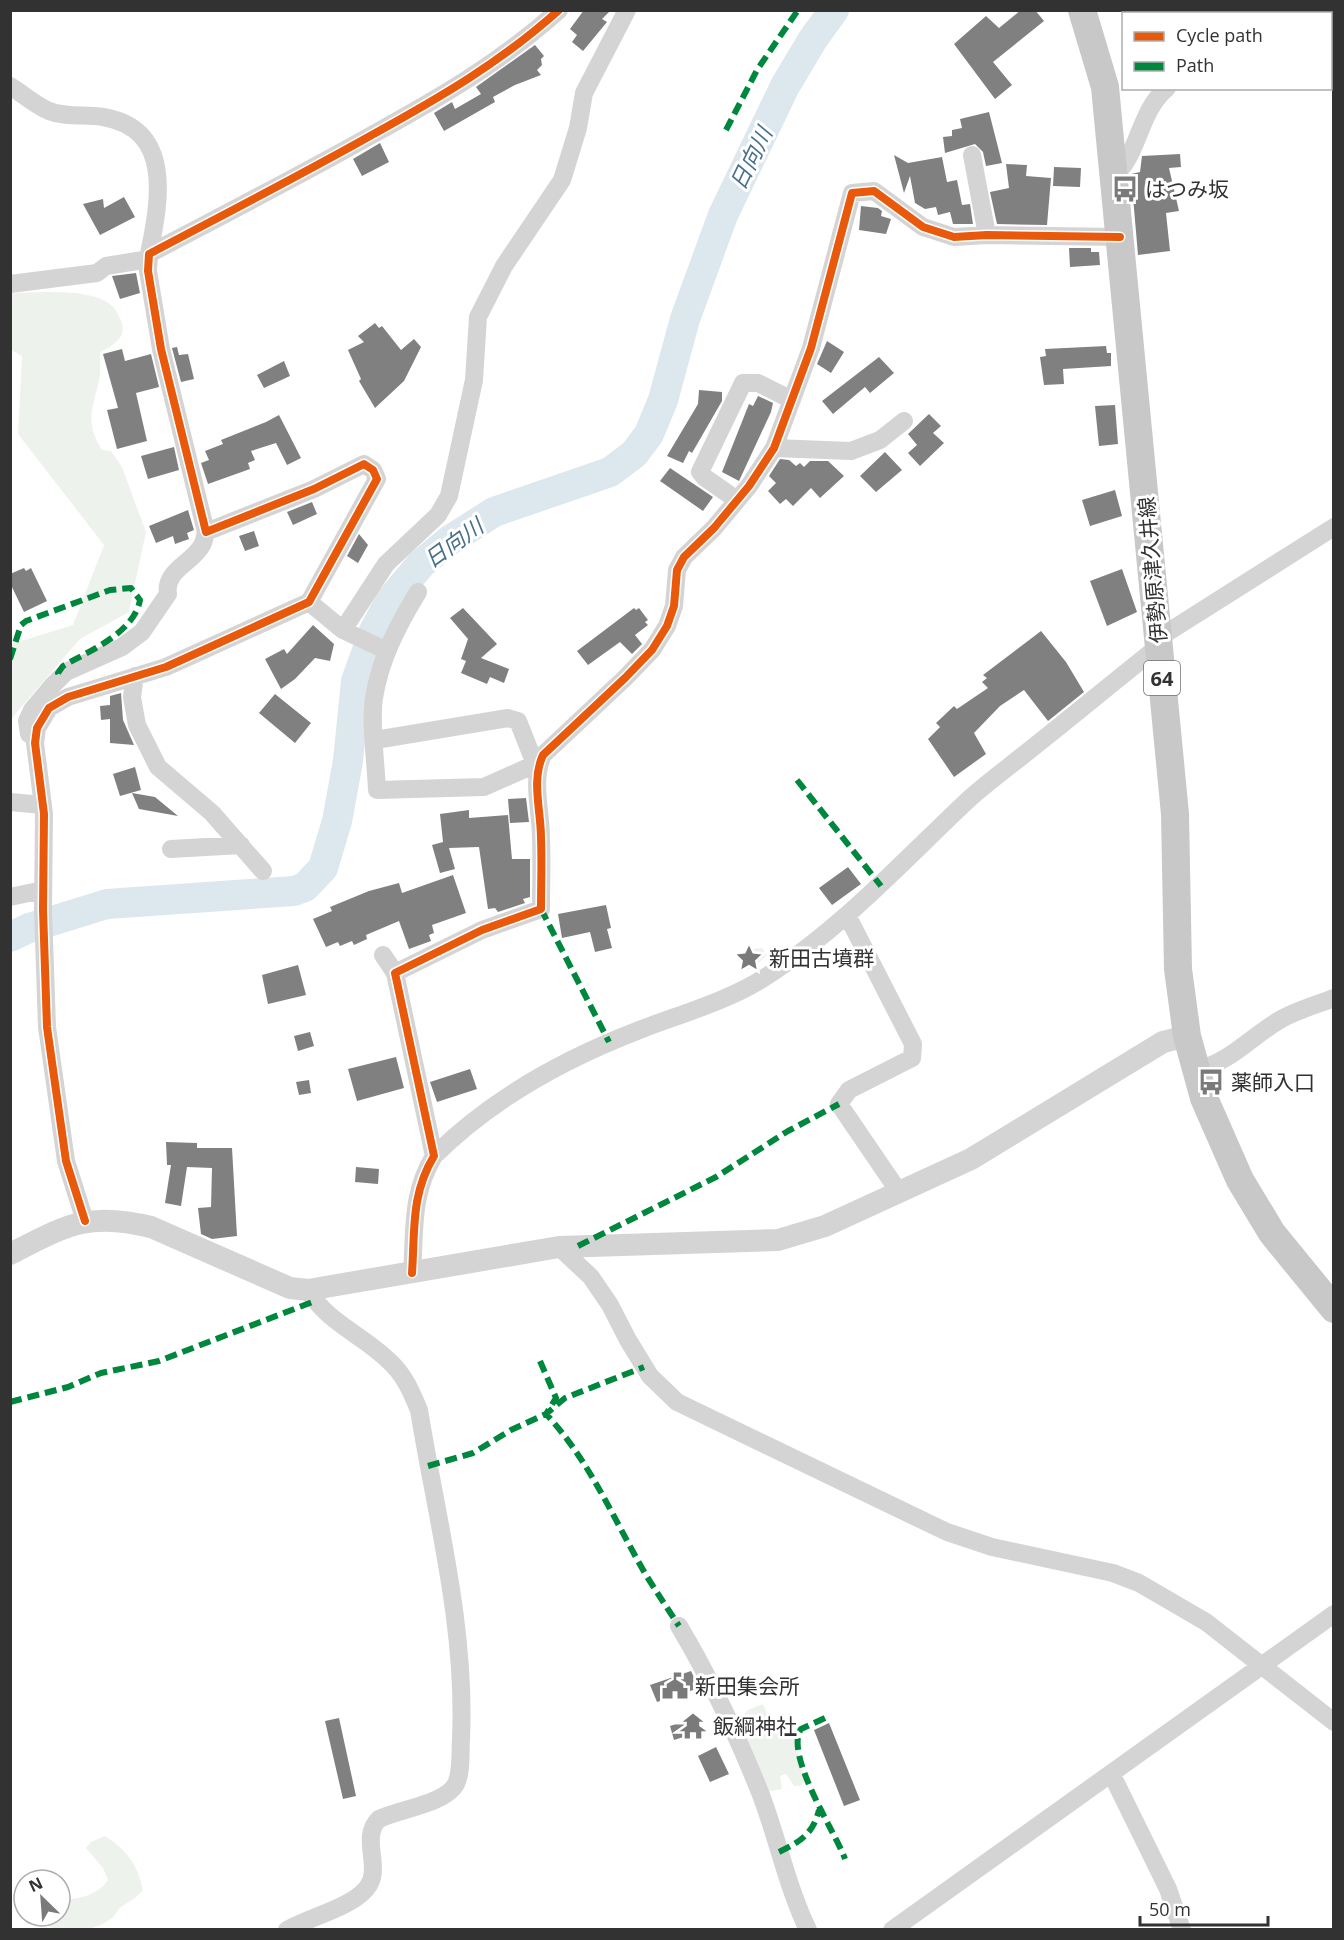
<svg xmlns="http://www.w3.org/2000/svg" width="1344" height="1940" font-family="'Open Sans','Noto Sans JP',sans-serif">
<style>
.green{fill:#eef2ec}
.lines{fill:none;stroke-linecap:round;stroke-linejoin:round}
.river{stroke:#dde7ee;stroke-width:30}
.building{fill:#808080}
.minor{stroke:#d4d4d4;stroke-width:18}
.tertiary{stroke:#d4d4d4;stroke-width:22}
.primary{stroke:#c8c8c8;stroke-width:28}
.quiet{stroke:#00873e;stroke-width:6;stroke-dasharray:12 6;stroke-linecap:butt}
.cycleway-casing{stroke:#fff;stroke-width:11}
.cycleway{stroke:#e8590c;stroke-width:8}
.labels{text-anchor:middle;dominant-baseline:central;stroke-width:6;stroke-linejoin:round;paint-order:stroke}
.shield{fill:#fff;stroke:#707070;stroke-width:1.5}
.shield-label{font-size:20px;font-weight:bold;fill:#323232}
.poi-label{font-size:21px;fill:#323232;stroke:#fff;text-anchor:start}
.street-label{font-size:21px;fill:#323232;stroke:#fff}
.water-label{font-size:22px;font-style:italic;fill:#486f8b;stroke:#fff}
</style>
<rect width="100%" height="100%" fill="#fff"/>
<path class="green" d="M1256,11H1333V42L1331,43L1330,14H1258Z
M11,293C37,293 97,286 115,309C118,312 119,318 121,321C128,338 112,346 100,352C100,361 101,372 99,381C92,409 85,423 102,450L111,451L122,467L146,532L129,612L80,639L11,719V644L73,625L104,545L18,434L22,356L11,350Z
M762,948L767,955L753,968L744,970L739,959L753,949Z
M763,1704L771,1723L784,1718L794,1732L805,1781L800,1786H794L786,1774L780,1776L782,1789L765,1792L736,1723L748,1710Z
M105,1836C127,1850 138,1865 143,1890C135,1900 129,1901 121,1907C117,1910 116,1915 112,1918C87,1937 52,1933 28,1916H60V1900C78,1899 97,1896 108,1880L103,1868L86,1848L91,1842Z"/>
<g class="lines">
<path class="river" d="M10,937L29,928L107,904L294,891L305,887L323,868L337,821L348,761L356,681L374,631L390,601L421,564L450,540L494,512L610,472L634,454L649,434L663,400L685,319L723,215L785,86L813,39L834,10"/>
</g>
<path class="building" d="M584,10H611L602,19L607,22L583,51L572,42L577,35L570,29Z
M1021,10H1035L1044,21L993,62L1012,85L995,99L954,44L986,16L999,28Z
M535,45L544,56L541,59L542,65L537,70L541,75L515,85L493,97L495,102L444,131L434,113L452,102L455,109L481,94L476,87Z
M989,112L1002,163L986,166L983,152L975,144L945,153L943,137L952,136V130L962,128L960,119Z
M380,143L389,162L362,176L353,159Z
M1180,154L1181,167L1169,168L1179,211L1166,213L1170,251L1138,255L1131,174L1140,172L1142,156Z
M894,155L908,163L942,157L947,182L957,180L962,205L970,204L973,224H953L950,212L938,215L936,207L925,209L915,203L910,176L904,193Z
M1006,164L1027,165L1026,176L1051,178L1047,225L997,224L990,192L1009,188Z
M1054,167L1081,168L1080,187L1053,186Z
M124,197L135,217L100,235L83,204L103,199L104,208Z
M861,206L878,208L882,211L881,216L891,219L886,234L859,230Z
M1069,248H1091V252H1099L1100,265L1070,267Z
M136,273L140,293L120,299L112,276Z
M375,323L379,328L382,326L401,350L414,339L421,347L404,381L375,408L359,381L361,379L348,350L364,342L358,336Z
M827,341L844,352L831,373L817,364Z
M1106,346L1107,353H1111V366L1063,369L1064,384L1044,385L1040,357L1046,356L1045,349Z
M177,347L179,355L188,354L194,379L181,382L172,348Z
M122,349L125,361L151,354L159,387L136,393L147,441L117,449L107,410L118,408L103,354Z
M879,357L894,373L870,393L865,387L833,414L822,401Z
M284,361L290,376L264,388L257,375Z
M699,390L722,392V401L692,453L689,451L683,463L667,456L698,404Z
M758,396L773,403L771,412L739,481L722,472L749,404L753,406Z
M1115,405L1118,444L1099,446L1095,406Z
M929,414L941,426L933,433L944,443L920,466L908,453L917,445L908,434Z
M279,415L301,458L287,465L276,443L251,451L255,460L248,463L250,469L208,484L201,463L209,460L205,451L223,444L221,440L266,422Z
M174,447L179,470L148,479L141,456Z
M885,452L902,470L876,492L860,476Z
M780,459L789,460L796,466L800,463L804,467L810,461H828L844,476L820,498L811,488L793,506L786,499L780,504L768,491L776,483L769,476Z
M670,468L713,497L703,511L660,481Z
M1115,490L1122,516L1090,526L1082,500Z
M312,502L317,514L293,525L287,512Z
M188,510L194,530L187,533L189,539L175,544L173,536L156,543L149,526Z
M254,531L259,546L245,551L239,536Z
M359,534L368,545L358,563L347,556Z
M24,568L26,571L31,568L47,601L24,612L10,583V574Z
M1122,569L1137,612L1107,626L1090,581Z
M463,608L497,644L481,658L509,669L504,683L490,677L487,684L461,673L466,661L461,659L468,639L450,618Z
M634,608L636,610L639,608L648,620L645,622L648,625L635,635L642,644L632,654L620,642L588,665L577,651Z
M313,625L334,644L330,661L315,658L295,679L281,689L265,659L284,649L287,654Z
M1041,631L1066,662L1084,692L1048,721L1024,690L1000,706L974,733L986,754L954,777L928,739L940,727L936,723L954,706L957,709L988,688L982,682L987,678L983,675Z
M121,693L123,720L134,745L110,743V719L101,720L100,706L110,705V696Z
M275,694L311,723L295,743L259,713Z
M135,767L141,790L120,796L113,774Z
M132,793L155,797L178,816L139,809Z
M526,798L529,822L510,823L508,799Z
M469,810V818L508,815L512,859H530V897L523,899L525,903L498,912L495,908L488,909L479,847L449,848L455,869L440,873L432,845L443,842L440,814Z
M848,867L861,884L832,905L819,888Z
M453,875L466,913L432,925L434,933L429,935L431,941L409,949L399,921L366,935L367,939L354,945L352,941L340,946L338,942L326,947L313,919L332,911L330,907L369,891L399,883L402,893Z
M606,905L611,928L607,929L612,948L595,952L590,932L562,938L558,914Z
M298,965L306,995L268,1004L262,975Z
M310,1032L314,1046L298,1051L294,1036Z
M396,1057L404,1088L357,1101L348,1069Z
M470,1069L477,1089L437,1102L430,1082Z
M309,1080L311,1093L299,1095L296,1082Z
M166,1142L197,1143V1148H232L237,1236L212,1239L201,1234L198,1208L211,1207L212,1168L187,1167L181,1206L165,1203L171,1165H167Z
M356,1167L379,1169L378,1184L355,1182Z
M691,1671L699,1688L657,1702L650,1685Z
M339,1718L356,1796L343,1799L325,1721Z
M689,1720L693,1734L674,1740L670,1726Z
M829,1723L860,1800L844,1806L814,1730Z
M716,1747L729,1774L710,1782L698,1756Z"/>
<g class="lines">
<path class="minor" d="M1230,14L1231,10
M10,86C23,94 35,105 49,111C67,118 84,114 103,117C175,129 159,204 149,254
M972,155L987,235
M1113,177C1140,154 1138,112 1167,88
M10,284L97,273L106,266L149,259
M774,448L851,451L880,440L904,421
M737,500L704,477L700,472L743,383H758L792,400
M418,592C398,625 380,659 374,698C370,723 376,764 377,790L484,787L540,762
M309,602L343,630L387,651
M343,630L386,564L438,515L449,496L474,380L478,317L504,266L562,180L578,128L584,93L627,10
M135,676L132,697L137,725L158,767L212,813L263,871
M29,734L27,721L32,710L53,685L66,672L122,647L142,632L168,594C164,570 193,563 202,545C204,542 205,536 206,532
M375,740L508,718L518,721L535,764
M10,802L43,805
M171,849L241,845
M10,897L43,890
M847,915L913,1044L912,1058L849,1090L839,1104L899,1192
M383,955L395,973
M1195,1071C1233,1060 1247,1040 1278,1021C1294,1011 1316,1005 1334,998
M434,1156C492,1098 566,1058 642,1029C684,1013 728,1001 767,976C842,928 903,861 968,800C988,782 1010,766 1031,749C1074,715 1116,680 1159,646L1165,634L1334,527
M85,1221L66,1161L47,1027L43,910L44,814L35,743L37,728L49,708L68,697L166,667L309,602L377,479L373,470L364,464L314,489L206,532L161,349L148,271L149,254C223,215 297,177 370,136C439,98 500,63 559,10
M559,1247L591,1277L610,1305L628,1340L650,1376L677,1402L947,1532L992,1547L1113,1573L1139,1583L1206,1622L1334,1722
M412,1273C415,1229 411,1194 434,1156L395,973L482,930L541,909C541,885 542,862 541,838C541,810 531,781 543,755L625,678L652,650L667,626L674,606L677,570L684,557L714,528L749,486L774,448L811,348L852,193L874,191L923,227L954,237L987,235L1120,237
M679,1626C711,1680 738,1737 761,1795C778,1840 787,1886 808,1930
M1112,1775L1168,1889L1182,1930
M287,1930C309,1917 350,1908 366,1889C384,1869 359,1838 379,1819C400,1809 445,1804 456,1784C462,1771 460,1752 461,1739C466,1626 437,1521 419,1410C411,1391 404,1374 388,1360C362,1335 327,1322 308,1290
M892,1930L1334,1614"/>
<path class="tertiary" d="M10,1254C65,1226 88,1211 151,1227L290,1288L308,1290L559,1247L778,1240L825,1226L971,1159L1163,1042L1187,1036"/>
<path class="primary" d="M1082,10L1105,87L1109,129L1175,814L1178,969L1187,1036L1204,1098L1240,1180L1272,1233L1334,1309"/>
<path class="quiet" d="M726,130L757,70L798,10
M10,659L21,625L26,621L110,590L131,588L140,600C134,633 89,651 63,666L58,673L61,678
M797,780L881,886
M541,909L609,1042
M578,1246L716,1177L788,1131L839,1104
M540,1361L556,1398L546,1414C590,1461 614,1520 646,1575C657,1593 668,1609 679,1626
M10,1402L68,1387L101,1373L159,1361L315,1301
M428,1466L473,1453L511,1430L546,1414L565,1398L644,1367
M825,1718L801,1729C784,1755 836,1833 845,1859
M779,1852C800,1842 813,1834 819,1810"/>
<g class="cycleway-casing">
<path id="cycleway" d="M85,1221L66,1161L47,1027L43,910L44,814L35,743L37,728L49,708L68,697L166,667L309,602L377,479L373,470L364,464L314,489L206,532L161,349L148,271L149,254C223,215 297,177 370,136C439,98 500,63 559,10
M412,1273C415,1229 411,1194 434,1156L395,973L482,930L541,909C541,885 542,862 541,838C541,810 531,781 543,755L625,678L652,650L667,626L674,606L677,570L684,557L714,528L749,486L774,448L811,348L852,193L874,191L923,227L954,237L987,235L1120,237"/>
</g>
<use href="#cycleway" class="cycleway"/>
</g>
<defs>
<g id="bus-bare" transform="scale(2.07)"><path d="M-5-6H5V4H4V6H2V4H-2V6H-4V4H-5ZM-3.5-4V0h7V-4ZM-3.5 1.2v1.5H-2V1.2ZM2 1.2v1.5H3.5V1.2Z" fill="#7a7a7a" stroke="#fff" stroke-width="2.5" paint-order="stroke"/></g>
<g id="sight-bare" transform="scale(2.07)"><path d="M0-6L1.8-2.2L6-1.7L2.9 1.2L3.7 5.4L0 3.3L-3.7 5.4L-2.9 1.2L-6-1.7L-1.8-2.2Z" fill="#7a7a7a" stroke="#fff" stroke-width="2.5" paint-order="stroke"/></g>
<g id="civic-bare" transform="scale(2.07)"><path d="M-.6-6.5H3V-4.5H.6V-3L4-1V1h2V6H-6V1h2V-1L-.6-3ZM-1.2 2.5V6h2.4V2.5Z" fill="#7a7a7a" stroke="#fff" stroke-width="2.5" paint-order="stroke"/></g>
<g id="temple-bare" transform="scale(2.07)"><path d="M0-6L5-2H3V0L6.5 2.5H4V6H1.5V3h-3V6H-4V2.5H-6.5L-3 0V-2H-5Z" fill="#7a7a7a" stroke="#fff" stroke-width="2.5" paint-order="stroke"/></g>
</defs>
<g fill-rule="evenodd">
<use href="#bus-bare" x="1125" y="189"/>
<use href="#sight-bare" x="749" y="958"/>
<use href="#bus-bare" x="1211" y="1082"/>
<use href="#civic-bare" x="675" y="1686"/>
<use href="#temple-bare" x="693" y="1726"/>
</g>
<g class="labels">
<rect class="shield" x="1144" y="661" width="36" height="34" rx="4.5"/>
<g class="shield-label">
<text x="1162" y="678">64</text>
</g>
<g class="poi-label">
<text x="1145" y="189">はつみ坂</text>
<text x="769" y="958">新田古墳群</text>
<text x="1231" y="1082">薬師入口</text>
<text x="695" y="1686">新田集会所</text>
<text x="713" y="1726">飯綱神社</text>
</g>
<g class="street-label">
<text transform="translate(1152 570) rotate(-95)">伊勢原津久井線</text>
</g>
<g class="water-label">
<text transform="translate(750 158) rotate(-64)">日向川</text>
<text transform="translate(453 542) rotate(-36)">日向川</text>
</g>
</g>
<rect width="1344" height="1940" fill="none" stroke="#323232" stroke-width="24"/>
<rect x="1122" y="12" width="210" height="78" fill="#ffffff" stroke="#adadad" stroke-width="1.5"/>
<rect x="1134" y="32" width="30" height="9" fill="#e8590c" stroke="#adadad" stroke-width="1.5"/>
<text x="1176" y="42" font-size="18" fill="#323232">Cycle path</text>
<rect x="1134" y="62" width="30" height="9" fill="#00873e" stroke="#adadad" stroke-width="1.5"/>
<text x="1176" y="72" font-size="18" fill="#323232">Path</text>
<g transform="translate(42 1898) rotate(335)"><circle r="28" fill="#ffffff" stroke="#adadad" stroke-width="1.5"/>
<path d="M0-4.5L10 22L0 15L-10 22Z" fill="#7a7a7a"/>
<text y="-9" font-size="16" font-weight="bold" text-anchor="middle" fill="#323232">N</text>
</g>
<path d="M1140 1916v9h128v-9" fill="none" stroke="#323232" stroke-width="3"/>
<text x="1149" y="1916" font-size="18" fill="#323232" stroke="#ffffff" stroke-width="4.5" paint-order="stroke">50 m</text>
</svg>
